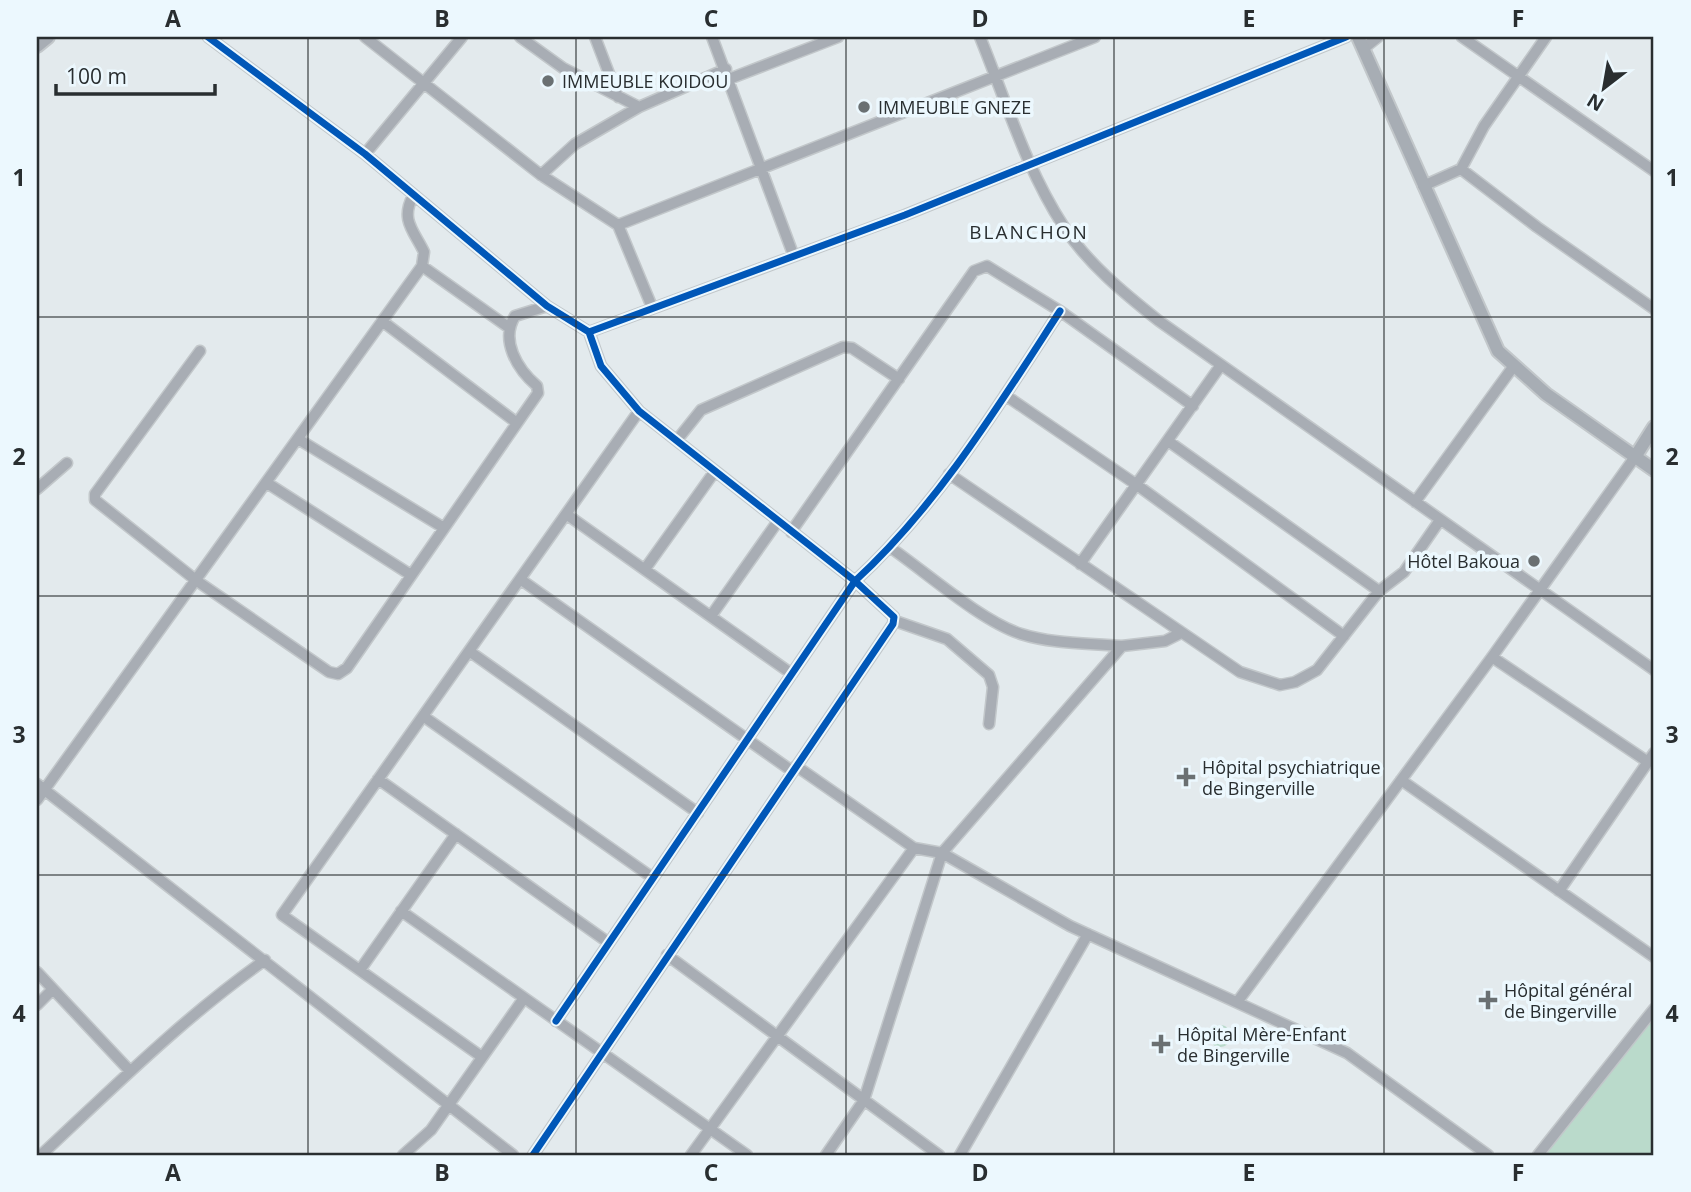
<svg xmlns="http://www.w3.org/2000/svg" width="1691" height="1192" font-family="'Open Sans',sans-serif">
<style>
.green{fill:#badacb}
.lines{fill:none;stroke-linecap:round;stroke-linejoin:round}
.street-casing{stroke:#c2c7ca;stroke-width:13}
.secondary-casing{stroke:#c2c7ca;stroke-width:16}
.street{stroke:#a8adb4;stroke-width:10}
.secondary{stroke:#a7adb4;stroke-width:12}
.cycleway-casing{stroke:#ecf8fe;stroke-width:11}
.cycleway{stroke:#0057b8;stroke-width:7}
.grid{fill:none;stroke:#292e30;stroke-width:2;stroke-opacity:0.55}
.poi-dot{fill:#6a7072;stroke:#ecf8fe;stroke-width:2.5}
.labels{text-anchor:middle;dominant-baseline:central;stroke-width:7;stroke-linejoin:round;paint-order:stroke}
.poi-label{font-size:18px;fill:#292e30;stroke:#ecf8fe;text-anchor:start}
.neighbourhood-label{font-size:19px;letter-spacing:2px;fill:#292e30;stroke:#ecf8fe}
.neatline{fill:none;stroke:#292e30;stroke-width:2.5}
.grid-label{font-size:23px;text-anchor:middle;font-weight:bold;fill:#292e30}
</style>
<rect width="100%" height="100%" fill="#e3eaed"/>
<path class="green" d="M1654,1017V1155H1543Z
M1209 1036a11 11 0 1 1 22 0a11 11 0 1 1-22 0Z"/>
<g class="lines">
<g class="street-casing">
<path id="street" d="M208,37L365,154L547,306L589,332L601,366L639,411L855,581L894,617L893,624L533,1155
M365,37L541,175L618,225L652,307
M520,37L563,68L639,107L726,69
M595,37L618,97
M712,37L793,254
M980,37C1006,101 1026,169 1064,227C1088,264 1125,294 1159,321L1654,670
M1462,37L1654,171
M1363,49L1378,37
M729,79L838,37
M365,154L462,37
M1461,169L1537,227L1654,309
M541,175L575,144L639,107
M1423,186L1461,169L1484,126L1546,37
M618,225L1095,37
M422,266L508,327
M382,321L517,423
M589,332L905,215L1346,37
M200,351L95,494V500L197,581L329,672L338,674L347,668L538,393L537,386C517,369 500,340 515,316L547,306
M1005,395L1137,485L1344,636
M298,439L444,528
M677,440L701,410L843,347L852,348L899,379
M1168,441L1379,591
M949,474L1240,672L1280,685L1295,682L1317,670L1379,591L1404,572L1440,520
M267,483L411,575
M37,489L67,463
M1415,502L1513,367
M566,514L792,674
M791,532L974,271L987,266L1060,311L1193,406
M891,548C927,573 981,621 1021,634C1052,644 1089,643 1122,646
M1080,564L1221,365
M645,569L715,471
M520,579L792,771
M711,616L778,521
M895,621L947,639L989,675L993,687L989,724
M469,651L698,813
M1492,657L1648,762
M423,716L653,878
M796,766L914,848
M378,779L609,943
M1401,780L1654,957
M37,784L513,1155
M37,800L422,266L424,252C414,231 400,220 413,196
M1559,891L1654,753
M401,911L747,1155
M667,955L939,1155
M360,970L456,834
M37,972L129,1070
M1238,1001L1492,657L1635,457
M37,1005L53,989
M556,1021L855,581C938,505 999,405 1060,311
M482,1057L282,915L639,411
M41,1155C114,1087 183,1018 265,960
M403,1155L431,1130L524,998
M691,1155L914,848L942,853L1070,926L1347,1053L1488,1155
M826,1155L864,1100L942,853L1122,646L1165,641L1181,633
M960,1155L1088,934
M1538,1155L1654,1009"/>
</g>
<g class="secondary-casing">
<path id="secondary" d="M1358,37L1498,351L1546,394L1654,470
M37,46L48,37
M1635,457L1654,427"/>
</g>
<use href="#street" class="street"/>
<use href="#secondary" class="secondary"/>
<g class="cycleway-casing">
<path id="cycleway" d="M208,37L365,154L547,306L589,332L601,366L639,411L855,581L894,617L893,624L533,1155
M589,332L905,215L1346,37
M556,1021L855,581C938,505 999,405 1060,311"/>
</g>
<use href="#cycleway" class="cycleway"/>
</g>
<path class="grid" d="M308,37V1155M576,37V1155M846,37V1155M1114,37V1155M1384,37V1155M37,317H1654M37,596H1654M37,875H1654"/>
<g class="poi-dot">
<circle cx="548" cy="81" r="7"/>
<circle cx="864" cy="107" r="7"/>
<circle cx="1534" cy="561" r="7"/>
<path d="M1182.5 766.5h7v7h7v7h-7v7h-7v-7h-7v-7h7z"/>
<path d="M1484.5 989.5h7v7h7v7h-7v7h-7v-7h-7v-7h7z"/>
<path d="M1157.5 1033.5h7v7h7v7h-7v7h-7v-7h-7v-7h7z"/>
</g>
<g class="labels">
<g class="poi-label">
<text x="562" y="81">IMMEUBLE KOIDOU</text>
<text x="878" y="107">IMMEUBLE GNEZE</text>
<text x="1520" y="561" text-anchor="end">Hôtel Bakoua</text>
<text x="1202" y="767">Hôpital psychiatrique<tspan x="1202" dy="21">de Bingerville</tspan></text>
<text x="1504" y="990">Hôpital général<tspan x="1504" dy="21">de Bingerville</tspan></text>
<text x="1177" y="1034">Hôpital Mère-Enfant<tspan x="1177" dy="21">de Bingerville</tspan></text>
</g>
<g class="neighbourhood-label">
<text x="1029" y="232">BLANCHON</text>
</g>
</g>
<rect width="1691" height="1192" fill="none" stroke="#ecf8fe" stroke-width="77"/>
<g transform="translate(1604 88) rotate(211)" stroke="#ecf8fe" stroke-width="5" paint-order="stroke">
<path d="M0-5L12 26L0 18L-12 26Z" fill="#292e30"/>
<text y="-10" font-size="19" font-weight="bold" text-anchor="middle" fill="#292e30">N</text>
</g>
<path d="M56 84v10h159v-10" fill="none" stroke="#292e30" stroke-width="3.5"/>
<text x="66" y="84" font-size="21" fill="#292e30" stroke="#ecf8fe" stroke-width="5" paint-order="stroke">100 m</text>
<rect x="38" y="38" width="1614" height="1116" class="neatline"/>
<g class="grid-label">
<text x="173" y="27">A</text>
<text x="442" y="27">B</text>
<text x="711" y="27">C</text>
<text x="980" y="27">D</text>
<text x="1249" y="27">E</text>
<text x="1518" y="27">F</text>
<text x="19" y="186">1</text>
<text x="1672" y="186">1</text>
<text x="19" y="465">2</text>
<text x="1672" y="465">2</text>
<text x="19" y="743">3</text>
<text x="1672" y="743">3</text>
<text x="19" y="1022">4</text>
<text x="1672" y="1022">4</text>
<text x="173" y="1181">A</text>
<text x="442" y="1181">B</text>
<text x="711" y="1181">C</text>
<text x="980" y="1181">D</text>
<text x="1249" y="1181">E</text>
<text x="1518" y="1181">F</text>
</g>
</svg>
